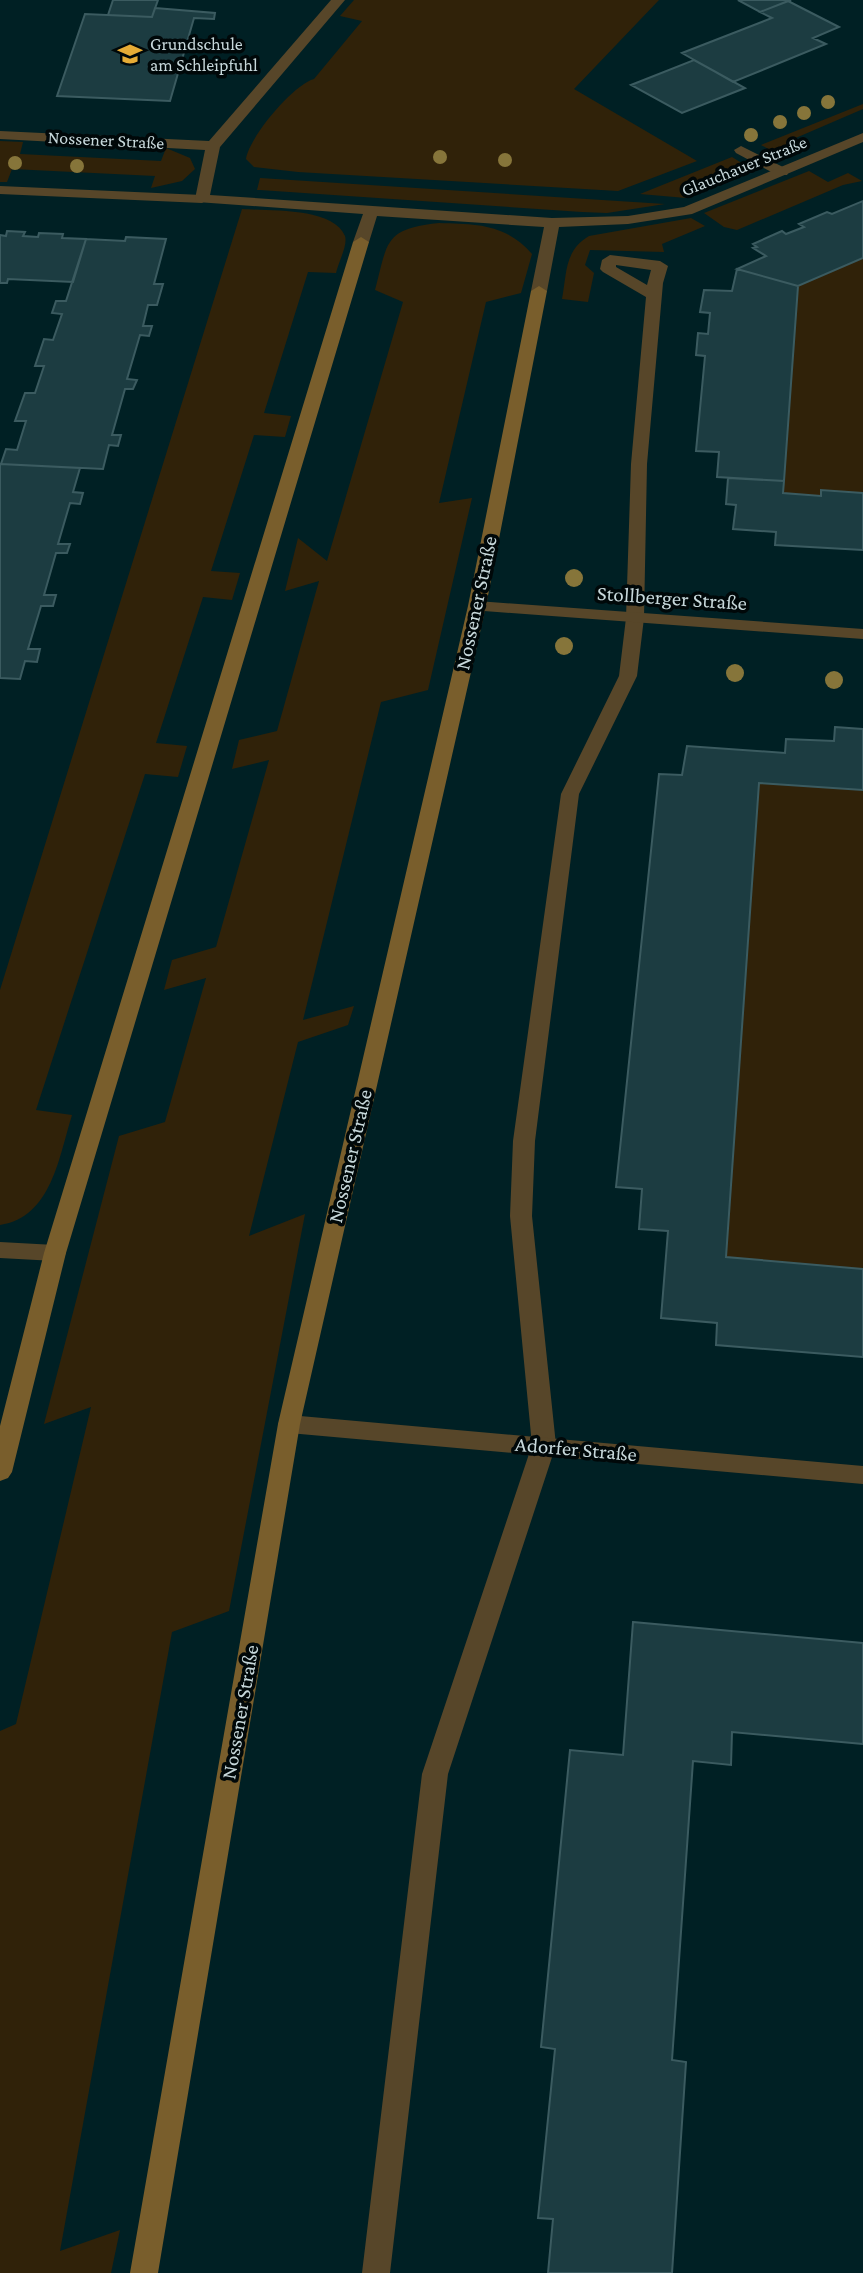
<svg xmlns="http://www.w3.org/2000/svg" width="863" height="2273" font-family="'Crimson Pro',serif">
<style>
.green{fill:#302209}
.building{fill:#1c3c41;stroke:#3b5b60;stroke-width:2}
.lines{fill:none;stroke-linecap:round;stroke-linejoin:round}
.lane{fill:#574629;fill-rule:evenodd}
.street{fill:#574629;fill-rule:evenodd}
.secondary{fill:#795e2c;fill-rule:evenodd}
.tree{fill:#86753a}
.labels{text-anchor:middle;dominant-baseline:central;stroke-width:7;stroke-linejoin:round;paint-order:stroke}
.far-poi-label{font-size:18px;fill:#c7d8db;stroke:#000809;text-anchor:start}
.far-street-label{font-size:18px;fill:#c7d8db;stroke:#000809}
.street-label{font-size:21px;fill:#c7d8db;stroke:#000809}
</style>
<rect width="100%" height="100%" fill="#002024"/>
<path class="green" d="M354,0H659L574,89L697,161L618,191L298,172L254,167L246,159C249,137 294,84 314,79L362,21L340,16Z
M863,104V109L791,140L807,149L785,158L761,145Z
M0,141L23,142L20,154L161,161L166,148L190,158L195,169L182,181L151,188L155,176L12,169L7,182H0Z
M732,157L753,170L686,198L640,194Z
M809,171L828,182L848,173L862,181L843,185L737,230L724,227L704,213Z
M260,178L665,204L607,213L582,212L260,190H257Z
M242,209C268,211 333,207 345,236C348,245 338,263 336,273L308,272L264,413L291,416L285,437L254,435L211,571L240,573L232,600L203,597L156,743L187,746L178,777L145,774L36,1110L72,1115C59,1156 52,1217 0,1225V990Z
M691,218L705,226L662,244L664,252L590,250L585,265L594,273L588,302L562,299C567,273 564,251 589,236Z
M439,223C477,224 506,224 532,254L521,293L486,302L439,503L472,498L428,690L381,702L303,1020L354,1006L348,1025L298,1042L249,1236L305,1214L229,1611L172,1632L60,2251L120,2230L111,2273H0V1731L16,1724L91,1407L44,1424L119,1136L165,1122L206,978L164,990L172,960L216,947L269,760L232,769L239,740L277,731L319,581L285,591L298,538L327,561L403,302L375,290C388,241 384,229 439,223Z
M863,258V493L821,496L783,493L798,286Z
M759,783L863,790V1269L726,1257Z"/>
<path class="building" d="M113,0H158L152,17L108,15Z
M738,0H791L760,12Z
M788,1L839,27L813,38L826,44L733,82L682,53L772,18L760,12Z
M155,8L215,13L214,19L194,18L170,101L57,96L85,14L152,17Z
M694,60L745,88L682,113L631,85Z
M863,201V258L798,286L737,269L766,256L753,248L757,247L753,244L782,231L786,234L804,227L799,224L827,212L832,214Z
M7,231L25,232L23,236L38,237L39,233L63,234L62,238L86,239L73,282L8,279L7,283H0V235L6,236Z
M126,237L166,239L154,284H163L157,305H148L143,326H152L149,336L140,335L127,379L137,380L133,389H125L112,435H121L118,446L109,445L103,469L1,464L6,449L17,450L26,421H15L25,393H35L44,366H35L44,339L53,340L62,314L52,313L56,301H66L86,239L125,241Z
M737,269L798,286L784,481L717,477L719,452L696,451L705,356L696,355L698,333L708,334L710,313L700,312L704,290L732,291Z
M0,464L80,468L73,492L83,493L80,504L70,503L58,544H70L67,553H56L44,595H56L53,606H41L28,649H40L37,662L25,661L20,679L0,678Z
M728,478L784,481L783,493L821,496V490L863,493V550L775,545L776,532L733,529L736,505L726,504Z
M835,727L863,729V790L759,783L726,1257L863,1269V1357L716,1345L717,1323L661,1318L668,1231L639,1229L642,1189L616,1187L659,774L682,775L687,746L785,753L786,739L834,741Z
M633,1622L863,1643V1744L732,1732L731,1765L693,1761L672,2060L686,2062L672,2273H548L553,2219L538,2218L555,2049L541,2047L570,1750L623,1755Z"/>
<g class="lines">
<path class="lane" d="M741,146L787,169L789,172L787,175H777L736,153L734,150Z
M0,186L202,195L209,199L202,203L0,194Z
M610,255L660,261L668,266L663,283L647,464L644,618L637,676L579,794L535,1141L532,1216L556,1445L448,1774L390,2273H362L422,1774L532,1445L510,1216L513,1141L561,794L619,676L626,618L631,464L646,297L603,272L600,269L602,260ZM616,265L651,270L647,285L616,267Z"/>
<path class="street" d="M331,0H345L220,147L210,195L552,218L628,216L684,207L863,133V142L692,214L628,224L559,227L547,291L539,296L531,291L544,227L377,216L369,242L361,247L353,242L363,214L197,202L195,199L205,150L0,139V131L209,141Z
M477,601L863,629V639L471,610L468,606Z
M0,1242L55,1245L63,1247L66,1253L63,1259L55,1261L0,1258Z
M289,1415L863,1466V1484L289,1433L281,1430L278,1424L281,1418Z"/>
<path class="secondary" d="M361,237L369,242L66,1253L12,1472L8,1478L0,1481V1426L44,1253L353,242Z
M539,286L547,291L486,606L300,1424L158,2273H130L278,1424L468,606L531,291Z"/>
</g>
<g class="tree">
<circle cx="828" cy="102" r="7"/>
<circle cx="804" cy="113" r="7"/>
<circle cx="780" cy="122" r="7"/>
<circle cx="751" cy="135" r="7"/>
<circle cx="440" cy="157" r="7"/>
<circle cx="505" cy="160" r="7"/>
<circle cx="15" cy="163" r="7"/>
<circle cx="77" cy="166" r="7"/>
<circle cx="574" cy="578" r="9"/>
<circle cx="564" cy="646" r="9"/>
<circle cx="735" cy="673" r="9"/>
<circle cx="834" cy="680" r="9"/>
</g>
<defs>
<g id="school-bare" transform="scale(1.89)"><path d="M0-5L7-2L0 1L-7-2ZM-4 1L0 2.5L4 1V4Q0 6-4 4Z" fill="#e6ac36" stroke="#000809" stroke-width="2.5" paint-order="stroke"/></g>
</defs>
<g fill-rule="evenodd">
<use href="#school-bare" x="130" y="54"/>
</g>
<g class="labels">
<g class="far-poi-label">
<text x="150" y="44">Grundschule<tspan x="150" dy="21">am Schleipfuhl</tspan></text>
</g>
<g class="far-street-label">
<text transform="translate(106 140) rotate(3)">Nossener Straße</text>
<text transform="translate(744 166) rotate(-22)">Glauchauer Straße</text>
</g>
<g class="street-label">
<text transform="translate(672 598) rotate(4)">Stollberger Straße</text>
<text transform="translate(476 603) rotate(-78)">Nossener Straße</text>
<text transform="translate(350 1156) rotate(-77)">Nossener Straße</text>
<text transform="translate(576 1449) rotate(5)">Adorfer Straße</text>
<text transform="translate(240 1712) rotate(-80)">Nossener Straße</text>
</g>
</g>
</svg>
